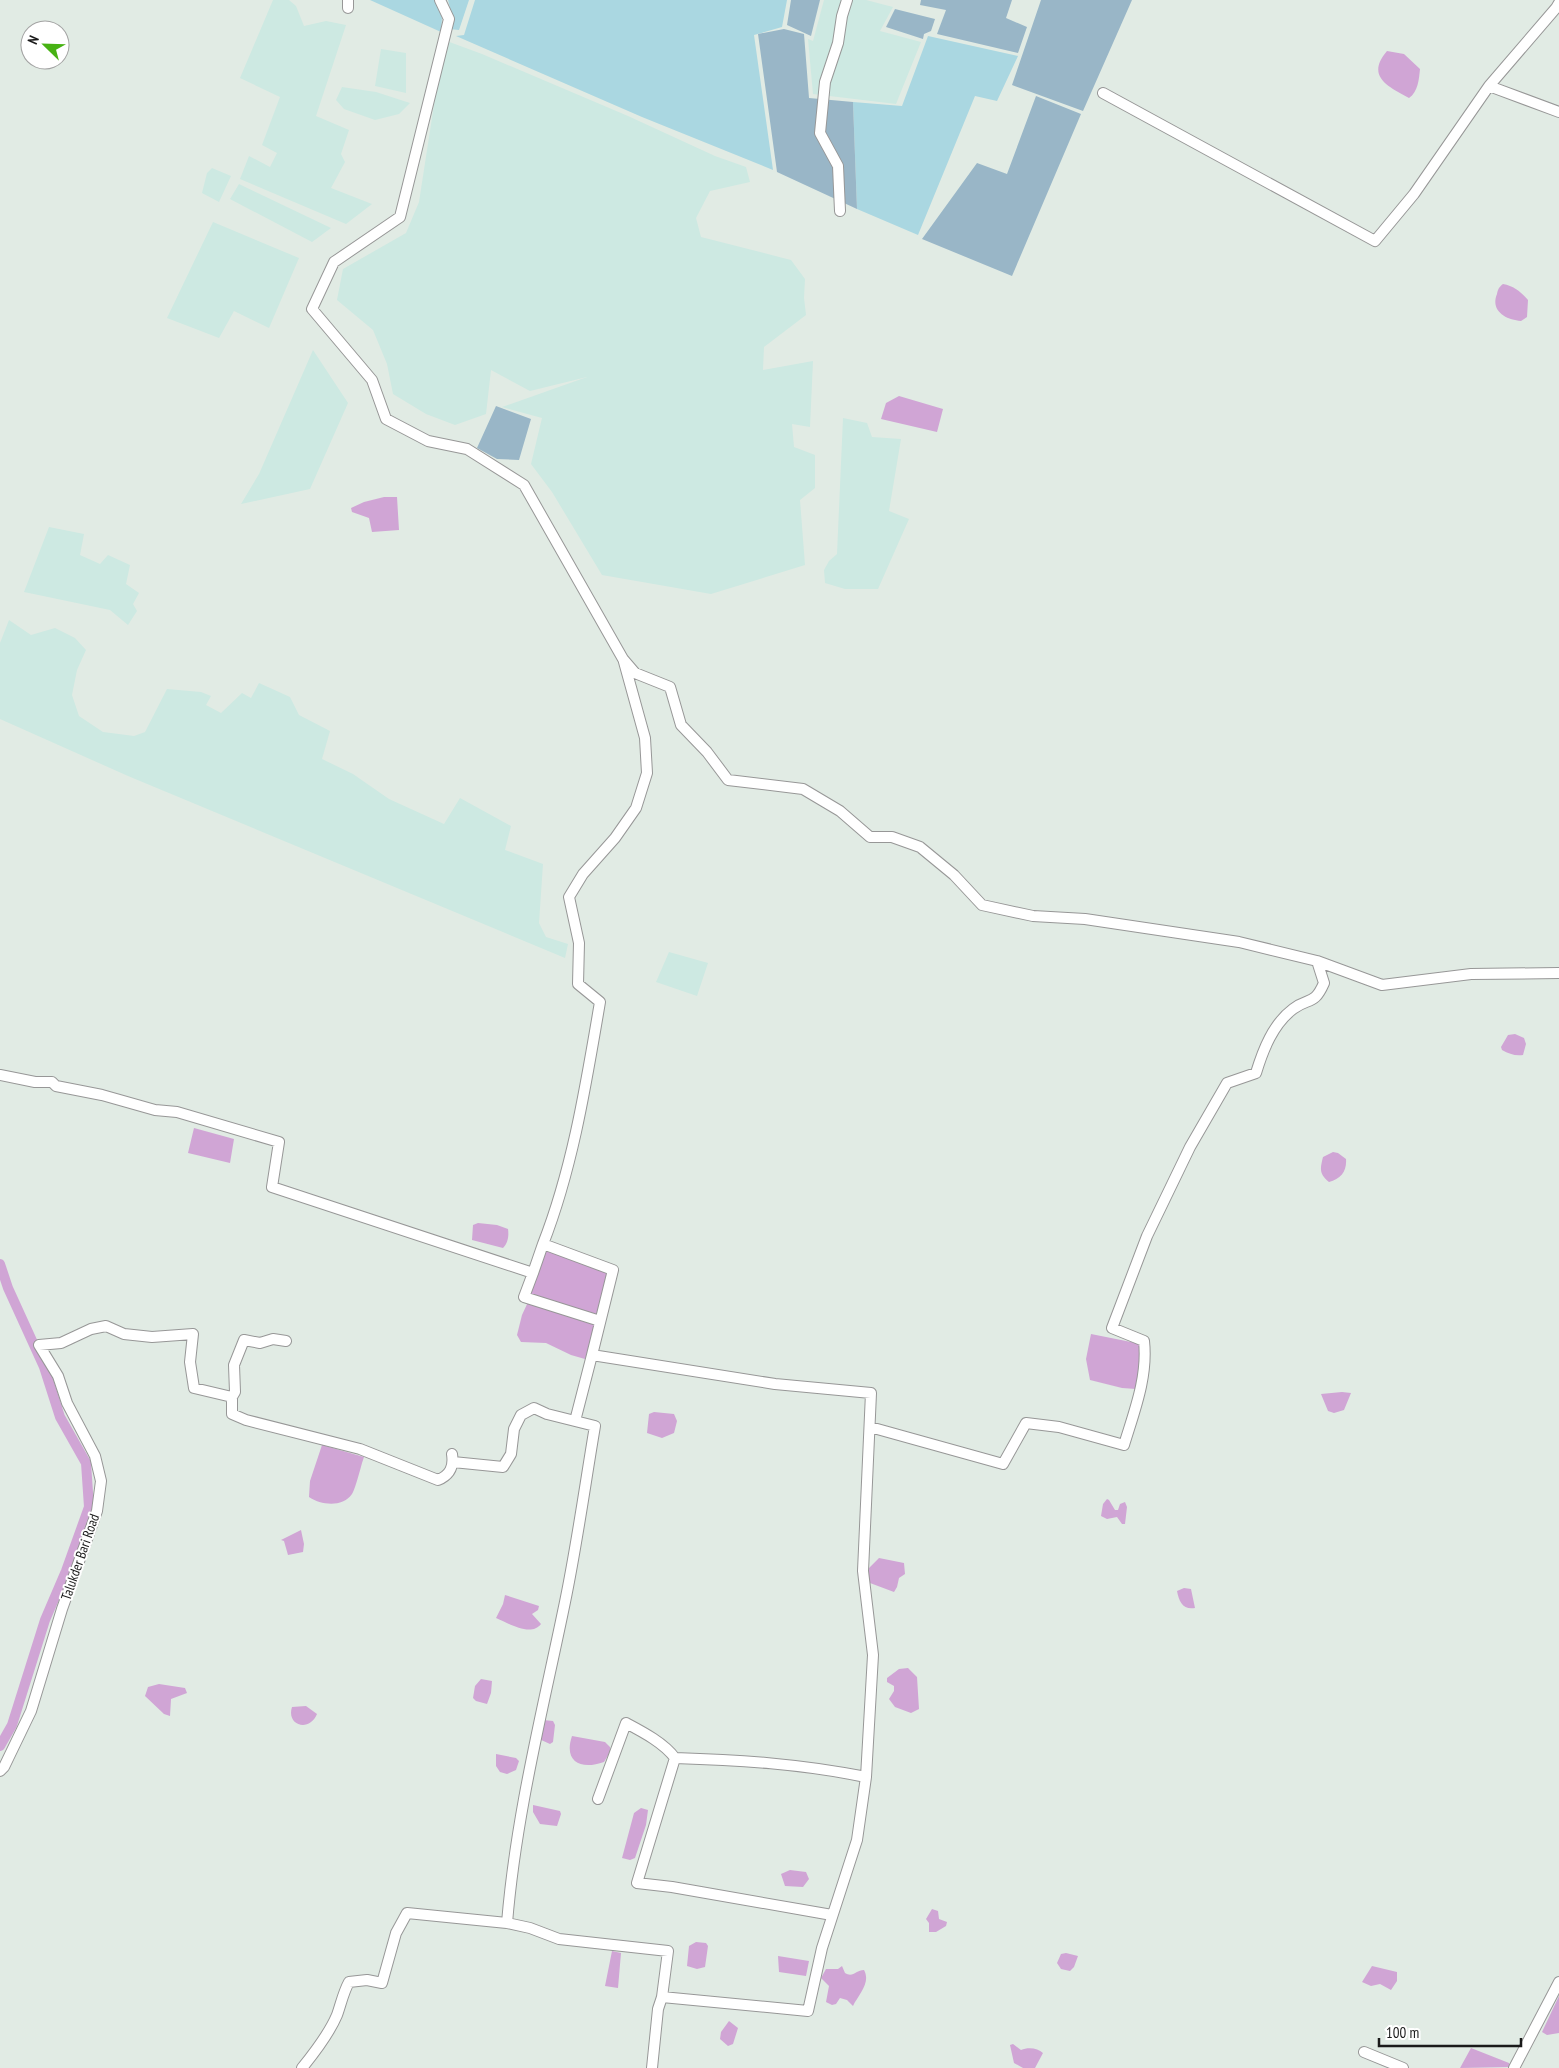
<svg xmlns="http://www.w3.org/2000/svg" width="1559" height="2068" font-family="'PT Sans Narrow',sans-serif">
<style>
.farmland{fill:#cde9e2}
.grass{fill:#aad7e1}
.forest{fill:#99b6c7}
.water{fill:#d0a5d5}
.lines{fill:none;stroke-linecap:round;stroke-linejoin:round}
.canal{stroke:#d0a5d5;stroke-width:10}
.minor-casing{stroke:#979797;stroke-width:12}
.minor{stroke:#fff;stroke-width:10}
.labels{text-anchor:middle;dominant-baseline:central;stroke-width:4;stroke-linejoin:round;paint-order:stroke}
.street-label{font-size:14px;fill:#1a1a1a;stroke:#fff}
</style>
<rect width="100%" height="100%" fill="#e1ebe4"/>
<path class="farmland" d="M273,0H289L296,6L304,26L326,21L346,25L316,116L349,130L341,154L345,162L331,188L372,204L346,224L240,179L249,156L270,167L277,153L262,145L280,97L240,78Z
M824,0H866L893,7L880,31L921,42L896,104L813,94L808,39L813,41Z
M444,40L482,54L628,116L715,156L746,167L750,182L710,191L696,218L701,237L791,260L805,279L804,298L806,315L764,347L763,370L813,361L810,427L792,424L794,447L815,455V488L800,500L805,565L711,594L602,575L552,492L531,464L542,418L502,407L587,377L530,391L491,370L486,414L455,425L426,414L393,394L387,364L373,330L337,300L343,269L406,233L419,202Z
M381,49L406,53V93L375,86Z
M342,87L376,92L410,103L399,114L375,120L344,109L336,100Z
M212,168L231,176L219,202L202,193L207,173Z
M239,184L331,228L312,242L230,199Z
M213,222L299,258L269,328L234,311L219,338L167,318Z
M313,350L348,403L310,489L241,504L259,474Z
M843,418L867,423L872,437L901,439L889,511L909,519L878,589H845L825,583L824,570L829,561L837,554Z
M49,527L84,534L80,555L100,564L108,555L130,565L126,584L139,593L133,604L137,611L128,625L110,610L24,592Z
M9,620L31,635L55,628L75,638L86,650L77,670L72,695L79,716L103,732L134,736L145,732L167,689L201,692L211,696L206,705L221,713L242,693L251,698L259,683L290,697L299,715L330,731L322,759L353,774L389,799L444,824L460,798L511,826L505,850L543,864L539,923L546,937L568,944L565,958L128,776L0,719V643Z
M669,952L708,963L697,996L656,982Z"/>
<path class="grass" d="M370,0H436L442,18L441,32Z
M448,0H469L459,30L449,29L453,20Z
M475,0H787L782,27L754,35L773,170L642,117L456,36L464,35Z
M928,36L1018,56L997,101L975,96L918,235L857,209L853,102L902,106Z"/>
<path class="forest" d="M791,0H820L811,36L787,25Z
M921,0H1012L1006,18L1027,27L1018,53L937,34L946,10L920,5Z
M1041,0H1132L1083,111L1012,85Z
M895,9L935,19L931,31L924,34L923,39L886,27Z
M784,29L804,34L809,98L853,102L857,209L777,172L758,34Z
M1036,96L1081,114L1012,276L922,239L977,163L1007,174Z
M496,406L531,419L519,460L497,459L477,448Z"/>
<path class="water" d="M1387,51L1404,54L1420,69C1419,79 1418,92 1409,98C1389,87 1365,77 1387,51Z
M1503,284C1514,286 1521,292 1528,300L1527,317L1521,321C1506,320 1490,311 1497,294C1498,289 1499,287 1503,284Z
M899,396L943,409L937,432L881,419L886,403Z
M384,497H397L399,530L372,532L369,518L352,512L351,508L364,502Z
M1515,1034L1524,1038L1526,1044L1523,1055C1515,1056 1509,1054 1502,1050L1501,1047L1508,1035Z
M194,1128L234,1139L230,1163L188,1153Z
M1333,1152L1338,1153L1346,1159C1347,1171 1341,1179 1329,1182C1319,1174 1320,1169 1323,1157Z
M478,1223L497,1225L508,1229C509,1236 508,1243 503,1248L472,1240L473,1225Z
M543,1249L608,1272L598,1315L528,1294Z
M528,1302L595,1322L592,1338L585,1359L571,1355L546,1343L521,1342L517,1335L522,1315Z
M1091,1334L1141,1344L1143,1357L1136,1389L1122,1388L1090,1380L1086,1359Z
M1342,1392L1351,1393L1344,1410L1334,1413L1328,1411L1321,1394Z
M654,1412L674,1414L677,1421L674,1433L662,1438L647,1433L649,1414Z
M322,1445L364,1457C361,1465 356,1488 352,1494C342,1508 321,1505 309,1497L310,1481Z
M1107,1499L1109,1500L1115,1510H1118L1120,1504L1125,1502L1127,1507L1125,1524H1122L1117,1517L1107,1519L1101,1516L1103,1504Z
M301,1530L304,1544L303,1552L288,1555L284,1541L281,1540Z
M879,1558L904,1563L905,1574L899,1578L897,1587L894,1592L870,1583L868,1577L869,1568Z
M1184,1588L1191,1589L1195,1608C1183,1610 1179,1602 1177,1591Z
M505,1595L539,1606L538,1610L532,1614L541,1624C531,1637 510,1624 496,1618L503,1604Z
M908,1668L917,1677L919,1709L911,1713L895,1707L889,1699L894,1691V1686L887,1682V1678L899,1669Z
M481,1679L492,1681L491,1693L487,1704L476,1701L473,1698L475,1686Z
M159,1684L185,1688L187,1693L171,1699L170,1716L164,1714L145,1696L148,1687Z
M306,1706L317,1714C309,1733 286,1725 292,1707Z
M543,1720L553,1721L555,1725L553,1742L550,1744L539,1739Z
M572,1736L605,1742L610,1747V1752L604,1762C582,1770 563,1763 572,1736Z
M496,1754L516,1758L519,1761L516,1770L507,1774L500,1772L496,1766Z
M533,1805L560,1811L561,1814L557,1826L540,1824L533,1812Z
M641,1808L648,1810L646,1825L635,1858L630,1860L622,1858L634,1813Z
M790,1870L806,1872L809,1879L803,1887L785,1886L781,1874Z
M932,1909L938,1911L939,1919L947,1922L946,1926L936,1932H929V1923L926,1919Z
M696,1942L706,1943L708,1946L705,1967L697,1969L687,1966L689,1946Z
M612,1951L621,1953L618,1988L605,1986Z
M1066,1953L1078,1956L1074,1967L1070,1971L1061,1969L1057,1963L1061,1954Z
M778,1956L809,1961L806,1976L779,1972Z
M842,1966L845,1973C853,1978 856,1970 864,1970C871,1983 859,1994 853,2006L847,2000L840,1998L836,2004L832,2005L826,2002L829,1986L821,1978L826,1969H838Z
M1372,1966L1397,1972V1981L1391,1990L1380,1984L1371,1986L1362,1982Z
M1559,1996V2033L1547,2035L1542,2032Z
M729,2021L738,2028L733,2044L728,2046L720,2039L721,2032Z
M1013,2044L1021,2050C1028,2047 1038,2048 1043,2053L1035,2068H1023L1014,2063L1010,2045Z
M1471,2048L1509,2063L1510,2067L1460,2068Z"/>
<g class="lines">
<path class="canal" d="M0,1264L8,1288L44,1367L60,1417L86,1463L89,1507L66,1571L45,1620L12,1725L0,1746"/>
<g class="minor-casing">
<path id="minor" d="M440,0L449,19L400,217L334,262L312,309L372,380L386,419L428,441L467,449L524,485L623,659L635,673L670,687L681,725L707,752L728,780L803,789L840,811L870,837H892L920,847L954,875L982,905L1033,916L1085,919L1239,942L1317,961L1382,985L1471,974L1559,973
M1559,3L1556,8L1489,86L1559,112
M348,8V0
M1103,93L1375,241L1414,194L1489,86
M840,211L838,166L820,133L825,82L838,43L842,16L847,0
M624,662L645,738L647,773L636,808L615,838L583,874L569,897L579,943L578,984L600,1002C586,1084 573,1167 543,1244L613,1270L592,1355L775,1384L871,1393L863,1571L873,1655L866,1777C802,1764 740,1760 675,1758
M0,1075L35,1082H52L56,1086L102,1095L155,1110L177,1112L279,1142L272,1187L533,1273L524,1297L600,1321
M533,1273L543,1244
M232,1397V1414L246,1420L360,1449L438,1480C450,1475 454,1467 452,1454
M575,1421L595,1426C585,1485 577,1544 565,1602C543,1709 516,1814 507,1923L530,1928L559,1939L668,1951L662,1997L658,2009L652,2068
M870,1427L1003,1464L1026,1423L1059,1427L1124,1445C1134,1412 1148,1377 1144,1341L1112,1328L1147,1236L1190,1147L1227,1083L1256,1073C1263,1050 1273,1024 1293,1009C1309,997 1314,1006 1324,983L1317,961
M453,1462L503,1467L511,1454L514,1429L521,1415L534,1408L547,1414L575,1421L592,1355
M675,1758L637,1883L672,1887L832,1915
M0,1771L4,1767L31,1711L62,1609L97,1511L101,1481L95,1456L67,1403L58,1376L39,1345L61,1343L91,1329L106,1326L124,1334L152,1337L193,1334L190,1362L194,1388L232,1397L235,1392L234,1365L244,1340L260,1343L273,1339L286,1341
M598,1799L626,1723C643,1732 664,1743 675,1758
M662,1997L808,2011L822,1948L857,1840L866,1777
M1364,2052L1403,2068
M302,2068C315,2052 329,2034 337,2015C341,2004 343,1993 349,1982L367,1980L382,1983L396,1933L407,1913L507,1923
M1514,2068L1559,1982"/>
</g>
<use href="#minor" class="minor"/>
</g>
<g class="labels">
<g class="street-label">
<text transform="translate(80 1557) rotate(-71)">Talukder Bari Road</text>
</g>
</g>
<g transform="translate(45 45) rotate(293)"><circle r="24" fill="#ffffff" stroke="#a3a3a3"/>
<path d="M0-4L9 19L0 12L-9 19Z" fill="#47b213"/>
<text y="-8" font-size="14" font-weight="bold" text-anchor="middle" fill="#1a1a1a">N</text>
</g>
<path d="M1379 2038v8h142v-8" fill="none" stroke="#1a1a1a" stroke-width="2.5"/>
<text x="1386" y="2038" font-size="15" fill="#1a1a1a" stroke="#ffffff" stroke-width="4" paint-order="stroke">100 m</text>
</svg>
